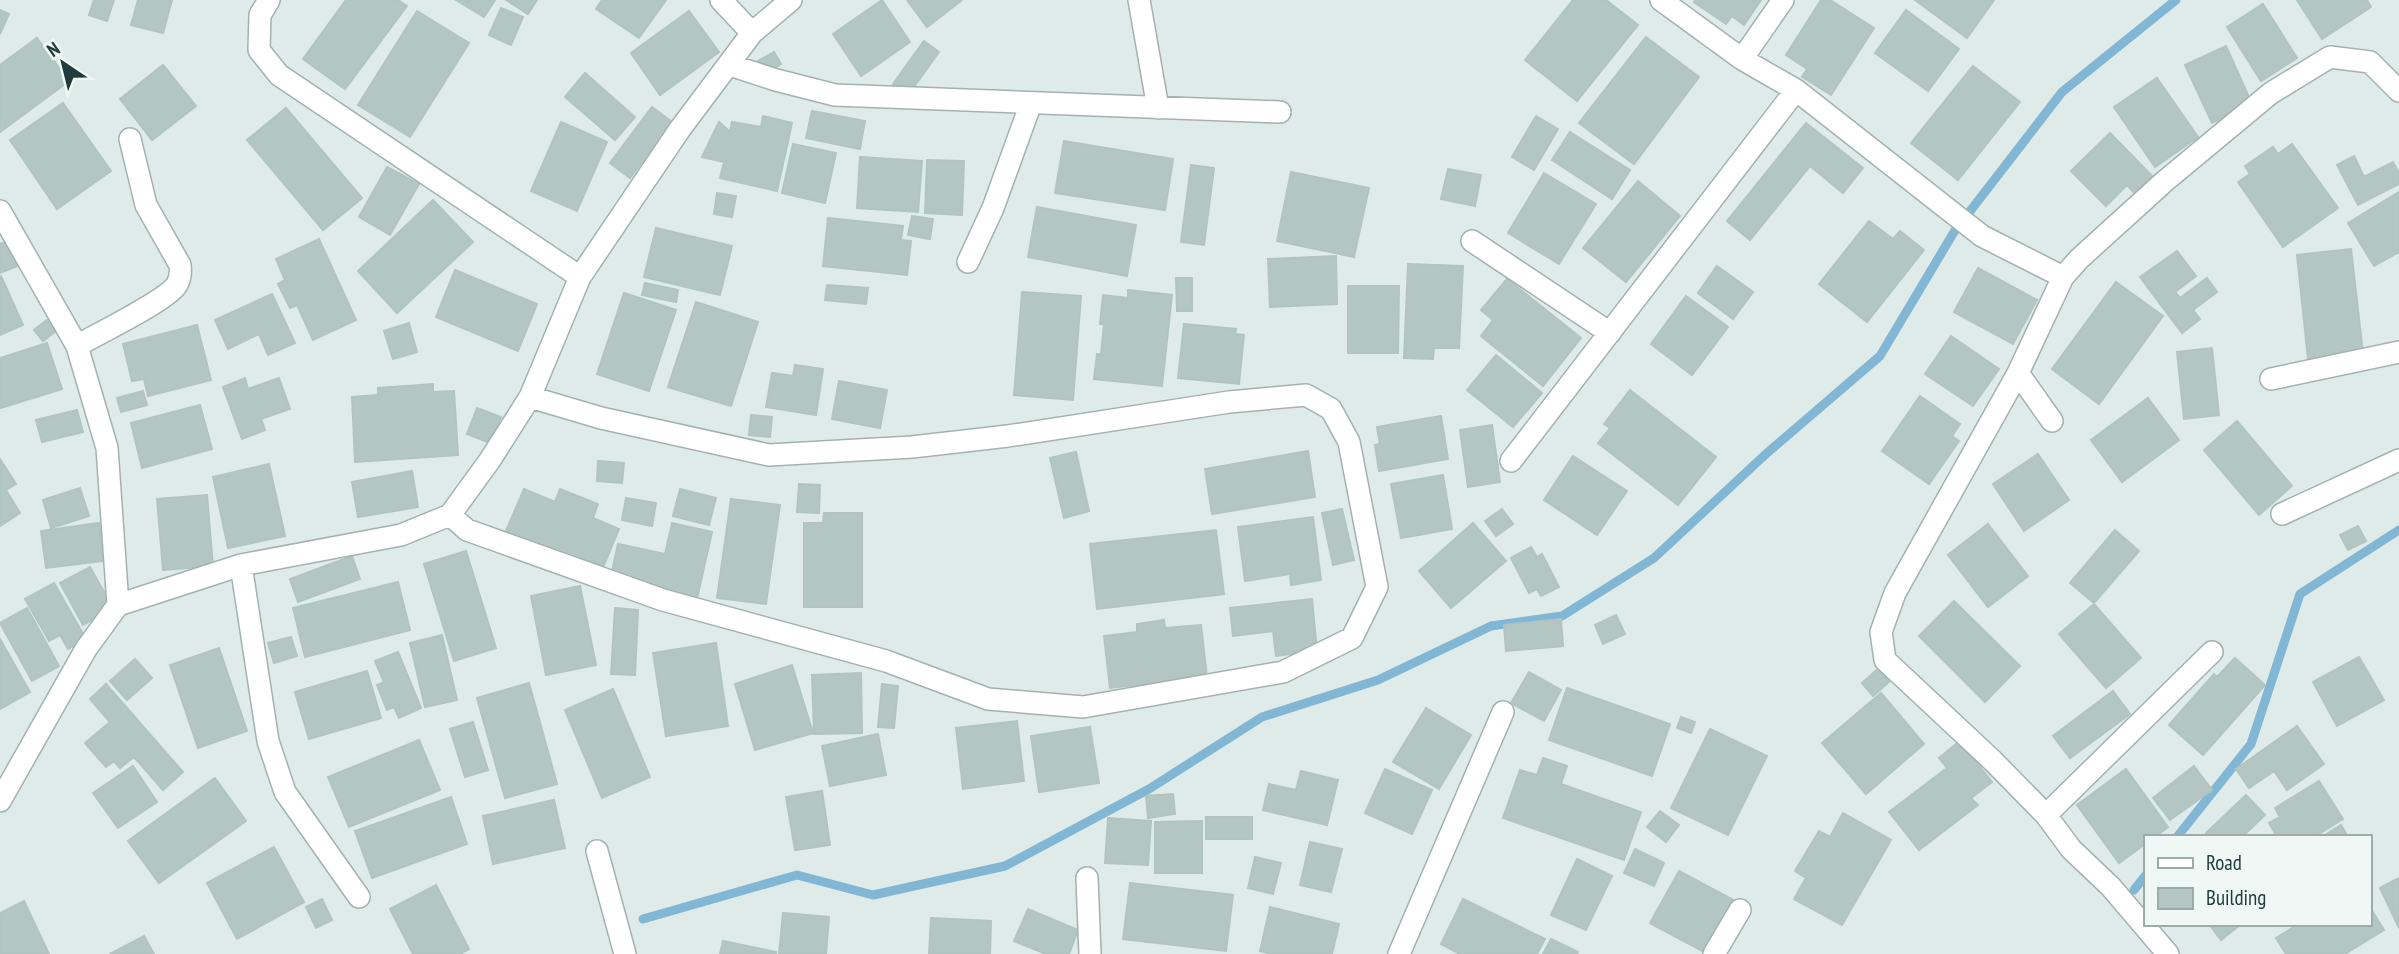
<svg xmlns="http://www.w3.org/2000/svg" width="2399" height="954" font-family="'PT Sans Narrow',sans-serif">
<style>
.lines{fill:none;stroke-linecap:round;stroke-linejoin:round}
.stream{stroke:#81b6d5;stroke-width:9}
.building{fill:#b4c6c2;stroke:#b0c5c1;stroke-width:2}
.street-casing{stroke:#a1b3b1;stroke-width:24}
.street{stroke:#fff;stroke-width:21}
</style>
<rect width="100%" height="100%" fill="#deebe8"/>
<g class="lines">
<path class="stream" d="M2177,837L2251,744L2300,594L2399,530
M2134,890L2145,876
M643,919L797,875L873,895L1005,866L1149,789L1262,717L1378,680L1491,626L1562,616L1654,558L1767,453L1880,356L1954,232L2062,92L2176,0"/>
</g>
<path class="building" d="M94,0H114L107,21L89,15Z
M138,0H172L163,33L131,25Z
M346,0H398L407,6L345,89L303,59Z
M456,0H495L484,17Z
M506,0H537L528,14Z
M602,0H666L639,38L596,9Z
M882,0L910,42L861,76L833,34Z
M907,0H962L927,27Z
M1573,0H1606L1638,25L1577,101L1525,60Z
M1696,0H1761L1744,25L1732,16L1726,24L1694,2Z
M1821,0H1830L1874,28L1831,95L1802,77L1807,69L1786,55Z
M1915,0H1994L1967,38Z
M2297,0H2367L2371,7L2322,39Z
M2263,4L2297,58L2261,81L2227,27Z
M501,8L523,17L511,45L489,35Z
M0,10L9,14L0,34Z
M1906,10L1959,49L1928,91L1875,53Z
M417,11L469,43L410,137L358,105Z
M689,11L719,52L660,95L631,53Z
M1646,37L1699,77L1634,164L1579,123Z
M37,38L69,81L0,132V65Z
M924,41L939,52L908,95L893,84Z
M2226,46L2252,104L2212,123L2185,65Z
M774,52L781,64L765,74L758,61Z
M163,65L196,106L152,140L120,99Z
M1973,66L2020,102L1958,180L1911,143Z
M585,73L635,117L615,140L565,97Z
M2157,78L2198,137L2155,167L2114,107Z
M63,103L111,171L57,209L10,140Z
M652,107L672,122L630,178L610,163Z
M286,108L362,198L323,230L247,140Z
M812,111L865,121L860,149L806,138Z
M763,116L792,123L777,191L720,178L724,162L702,157L719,122L730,132L732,122L761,127Z
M1536,116L1558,129L1534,170L1512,157Z
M561,122L607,142L577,211L531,191Z
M1806,123L1863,168L1843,193L1810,166L1750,240L1727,221Z
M1570,132L1630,170L1612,199L1552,160Z
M2110,133L2155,179L2137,196L2127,185L2106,206L2071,171Z
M1064,141L1173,159L1165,210L1055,193Z
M793,144L836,153L825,203L782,193Z
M2292,144L2338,208L2283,247L2238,182L2250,174L2245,166L2273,147L2278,154Z
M2354,156L2364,177L2393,162L2399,173V184L2358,205L2337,165Z
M860,157L922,161L918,212L857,208Z
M927,160L964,161L962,215L925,213Z
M1191,165L1214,168L1204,245L1181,242Z
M387,167L419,184L390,235L359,217Z
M1448,169L1481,175L1475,206L1441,199Z
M1291,172L1369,188L1354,257L1277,241Z
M1544,173L1596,204L1559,264L1508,233Z
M1638,181L1680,216L1626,282L1583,248Z
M2399,192V252L2374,266L2348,223Z
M717,193L736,196L732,217L714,214Z
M433,200L473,242L397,313L358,271Z
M1037,207L1136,225L1127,276L1028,257Z
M912,216L933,219L930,239L908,235Z
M828,218L903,226L901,240L911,241L907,275L823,266Z
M1869,221L1893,239L1900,231L1924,250L1867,322L1819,284Z
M656,228L732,246L720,295L644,277Z
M319,239L356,320L313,340L297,305L290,308L278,284L285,280L276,259Z
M9,241L20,265L0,273V244Z
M2351,249L2363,353L2308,359L2297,255Z
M2177,251L2196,276L2175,292L2180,298L2207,278L2217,292L2193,310L2200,319L2182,333L2140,277Z
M1336,256L1337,304L1270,307L1268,259Z
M1408,264L1463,266L1459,348H1434L1433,359L1404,358Z
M1717,266L1753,292L1733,319L1698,293Z
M1978,268L2037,300L2013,344L1954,312Z
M455,270L537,304L518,351L436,317Z
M1,276L23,325L0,335V277Z
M1176,278H1192V311H1177Z
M1507,279L1581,338L1543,386L1481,336L1493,320L1481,310Z
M2116,282L2163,316L2099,404L2052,369Z
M645,283L678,290L676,302L642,295Z
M827,285L868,288L866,304L825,300Z
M1348,286H1399L1398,353H1348Z
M1128,290L1172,295L1162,386L1094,379L1097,354H1101L1104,324H1100L1103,295L1128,298Z
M1022,292L1081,296L1073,400L1014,395Z
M624,293L676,310L649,391L597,374Z
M272,294L295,343L268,355L259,334L228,349L215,320Z
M1686,296L1728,327L1692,375L1651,344Z
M696,302L758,322L731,406L668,387Z
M47,320L56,331L43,341L34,330Z
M409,323L417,352L393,359L384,331Z
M1184,324L1236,329L1235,334L1244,335L1239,384L1178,378Z
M197,325L211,380L148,396L144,379L132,381L123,344Z
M1951,336L1999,369L1973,406L1925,374Z
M47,343L62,389L1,408L0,358Z
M2212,348L2219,415L2184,419L2177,352Z
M1496,355L1542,393L1513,427L1467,390Z
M795,365L823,369L816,415L766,407L772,373L793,376Z
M245,378L248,389L279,378L290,409L261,419L265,430L242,439L223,387Z
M839,381L887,390L880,428L832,419Z
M433,384V392L454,391L458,455L355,462L352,397L378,395V388Z
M1630,390L1716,457L1678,505L1598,443L1610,428L1604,424Z
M143,391L147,405L121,412L117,398Z
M1920,396L1960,424L1952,436L1959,441L1929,484L1882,451Z
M2148,398L2179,440L2122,482L2091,440Z
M200,405L212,449L142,468L131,423Z
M477,408L501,417L490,443L467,434Z
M77,410L83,432L42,442L36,420Z
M751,415L772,417L770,437L749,435Z
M1441,416L1448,459L1379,471L1375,445L1380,444L1377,427Z
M2237,421L2292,486L2259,515L2204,450Z
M1492,425L1500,482L1468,487L1460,430Z
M1308,451L1315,497L1212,514L1205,469Z
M1076,452L1089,511L1064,518L1050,458Z
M2038,454L2069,500L2024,531L1993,484Z
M1573,456L1627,491L1597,535L1544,500Z
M0,459L16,484L6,490L20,513L0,526Z
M598,461L624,463L622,483L597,481Z
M269,464L285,536L228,548L213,477Z
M412,471L418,507L358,517L352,482Z
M1443,475L1452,529L1401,538L1391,484Z
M799,484L820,485L819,513L797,512Z
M80,488L89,516L51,528L43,500Z
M524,489L555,502L560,489L598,504L593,518L619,529L602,570L506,531Z
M680,489L716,498L709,525L673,516Z
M207,495L213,566L163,570L157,499Z
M626,498L656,503L652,526L622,520Z
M731,499L780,505L766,604L717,598Z
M1342,509L1354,560L1333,565L1322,513Z
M1502,509L1513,524L1496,536L1485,521Z
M824,513H862V607H804V523H823Z
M1313,517L1321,580L1291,585L1290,574L1245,581L1238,527Z
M99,523L104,561L46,568L41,531Z
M672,523L712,532L696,603L667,597L669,589L611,576L618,544L665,554Z
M1473,523L1506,561L1451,608L1419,571Z
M1988,524L2028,576L1988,607L1948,555Z
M2358,526L2366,541L2348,550L2340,535Z
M1216,530L1224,594L1097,609L1090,544Z
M2115,530L2139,551L2094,603L2070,583Z
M1531,547L1537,557L1542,554L1559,587L1541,596L1537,589L1529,593L1511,558Z
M466,551L496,648L454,661L424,564Z
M352,556L360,579L298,602L290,579Z
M90,567L113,608L83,625L60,583Z
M398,582L410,630L305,657L293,608Z
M54,583L86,639L68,649L60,635L49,641L25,599Z
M580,586L596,665L546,675L531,596Z
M1312,599L1317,651L1276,656L1273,631L1233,636L1230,608Z
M1954,601L2020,666L1985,702L1919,636Z
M2094,604L2141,658L2106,688L2059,634Z
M27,608L59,666L32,681L0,623Z
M615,608L638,610L635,675L611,674Z
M1616,615L1625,634L1603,644L1595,625Z
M1561,619L1563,646L1506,651L1504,625Z
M1164,620L1165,628L1201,625L1207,677L1110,688L1104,636L1137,632V624Z
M442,635L457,700L425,707L410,643Z
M291,637L297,656L274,663L268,643Z
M0,639L30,692L0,709Z
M716,643L728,726L666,736L653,653Z
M219,648L247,731L198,748L170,665Z
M398,652L421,708L399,718L394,707L387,710L377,685L384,682L375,661Z
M2359,657L2384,700L2337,726L2313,682Z
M2235,658L2265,685L2203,755L2169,725L2214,674L2217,677Z
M135,659L152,678L127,700L110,681Z
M792,665L813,733L755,750L735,684Z
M1878,669L1889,682L1873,696L1862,683Z
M367,671L381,718L309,739L295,692Z
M1529,672L1561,690L1544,721L1511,703Z
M861,673L862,733L814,734L812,675Z
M529,683L557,784L505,798L477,698Z
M106,684L183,772L163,790L134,757L120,768L114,761L106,767L85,743L110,722L90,699Z
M882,684L898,686L894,728L878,727Z
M1567,688L1670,724L1652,776L1549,740Z
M613,689L650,777L602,798L565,710Z
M2113,691L2130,714L2070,758L2053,736Z
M1881,693L1924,744L1866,794L1822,743Z
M1426,708L1471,735L1439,789L1393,762Z
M1681,717L1695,722L1691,733L1677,728Z
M1017,721L1024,781L963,789L956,728Z
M473,722L488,770L465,777L450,729Z
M2297,726L2324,764L2287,790L2274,771L2249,788L2236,769Z
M1090,727L1099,783L1039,792L1031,736Z
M1710,729L1767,756L1728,835L1671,808Z
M878,734L886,775L830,786L822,746Z
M419,740L440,790L349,827L328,777Z
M1960,741L1992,782L1971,798L1978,805L1919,850L1889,812L1947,768L1939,758Z
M1543,758L1567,766L1561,784L1641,812L1624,860L1503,818L1520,770L1537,775Z
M133,766L157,802L118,828L93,793Z
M2194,766L2212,790L2170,820L2153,798Z
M1385,769L1432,790L1412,834L1365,813Z
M2126,769L2168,827L2155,837H2145V844L2119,863L2077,805Z
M1301,771L1338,780L1327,825L1263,810L1269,784L1296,790Z
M215,778L246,821L159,883L128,841Z
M2319,781L2343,819L2314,837H2277L2269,823L2280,817L2275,808Z
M822,791L830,845L795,850L786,797Z
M1173,794L1175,814L1148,818L1146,796Z
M2246,795L2265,815L2242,837H2209L2206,833Z
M451,797L467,844L372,878L355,831Z
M554,800L565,848L493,864L483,816Z
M1660,811L1679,825L1666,842L1647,827Z
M1843,813L1891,840L1842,925L1794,899L1806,878L1795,871L1819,831L1830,837Z
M1206,817H1252V839H1206Z
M1108,818L1151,821L1148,865L1105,863Z
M1202,821V873H1155V822Z
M2341,825L2348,837H2322Z
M1310,842L1342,849L1331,892L1300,885Z
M274,847L304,902L237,939L207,883Z
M1635,849L1664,863L1654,886L1624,873Z
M1255,857L1281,863L1273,894L1248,888Z
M1577,859L1612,876L1586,930L1551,915Z
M1679,871L1733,900L1704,952L1650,923Z
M2399,878V928L2380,888Z
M1130,883L1233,895L1226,951L1123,939Z
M436,885L469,949L460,954H413L390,909Z
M322,899L332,920L316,928L306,907Z
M1463,899L1545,939L1537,954H1460L1441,944Z
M24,901L49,954H0V913Z
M2369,906L2384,930L2345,954H2286L2276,938L2299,924H2369Z
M1270,907L1339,924L1332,954H1272L1260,951Z
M1028,909L1078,930L1069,954H1046L1014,941Z
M783,913L829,917L826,954H779Z
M931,918L991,921L990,954H929Z
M2209,924H2241L2221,940Z
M144,936L154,954H110Z
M1551,939L1578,952L1577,954H1543Z
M723,941L776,952V954H720Z"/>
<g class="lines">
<g class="street-casing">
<path id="street" d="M269,0L260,15L259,50L279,75L580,277
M721,0L752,33
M1139,0L1158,108
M1661,0L1742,59L1796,90L1982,236L2063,277
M1742,59L1783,0
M730,65L776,80L835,95L1280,112
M0,211L77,346L107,448L118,605
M1472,241L1610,333
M968,262L993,208L1031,103
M77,346C99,333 162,303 176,286C180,280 181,272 180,265L146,205L130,139
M2018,373L2052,421
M2271,379L2399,352
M1511,461L1796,90
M2282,514L2399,460
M450,515L467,530L663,600L886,661L988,699L1083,707L1283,672L1352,638L1377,587L1349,442L1331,409L1306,395L1229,402L1008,436L912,447L769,455L601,418L530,397
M241,565L268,741L285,792L359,897
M0,801L86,649L118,605L241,565L401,535L450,515L490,460L530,397L580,277L680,129L752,33L791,0
M2046,815L2212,652
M597,851L625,954
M1087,878L1090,954
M1399,954L1503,712
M1714,954L1740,910
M2168,954L2111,887L2071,849L2046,815L1993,761L1885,660L1881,632L1895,593L2018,373L2063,277L2079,259L2165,181L2271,93L2330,57L2370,62L2399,91"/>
</g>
<use href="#street" class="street"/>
</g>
<rect x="2144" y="835" width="228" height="91" fill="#eff8f5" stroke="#9badab" stroke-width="2"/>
<rect x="2158" y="858" width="35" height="10" fill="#ffffff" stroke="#9badab" stroke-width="2"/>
<text x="2206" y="870" font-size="21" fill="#1e3c3b">Road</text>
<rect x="2158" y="888" width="35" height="21" fill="#b4c6c2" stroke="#9badab" stroke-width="2"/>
<text x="2206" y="905" font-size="21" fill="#1e3c3b">Building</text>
<g transform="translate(63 63) rotate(325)" stroke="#eff8f5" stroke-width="5" paint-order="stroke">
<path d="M0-5L12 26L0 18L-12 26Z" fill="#1e3c3b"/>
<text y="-10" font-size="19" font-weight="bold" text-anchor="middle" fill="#1e3c3b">N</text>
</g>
</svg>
